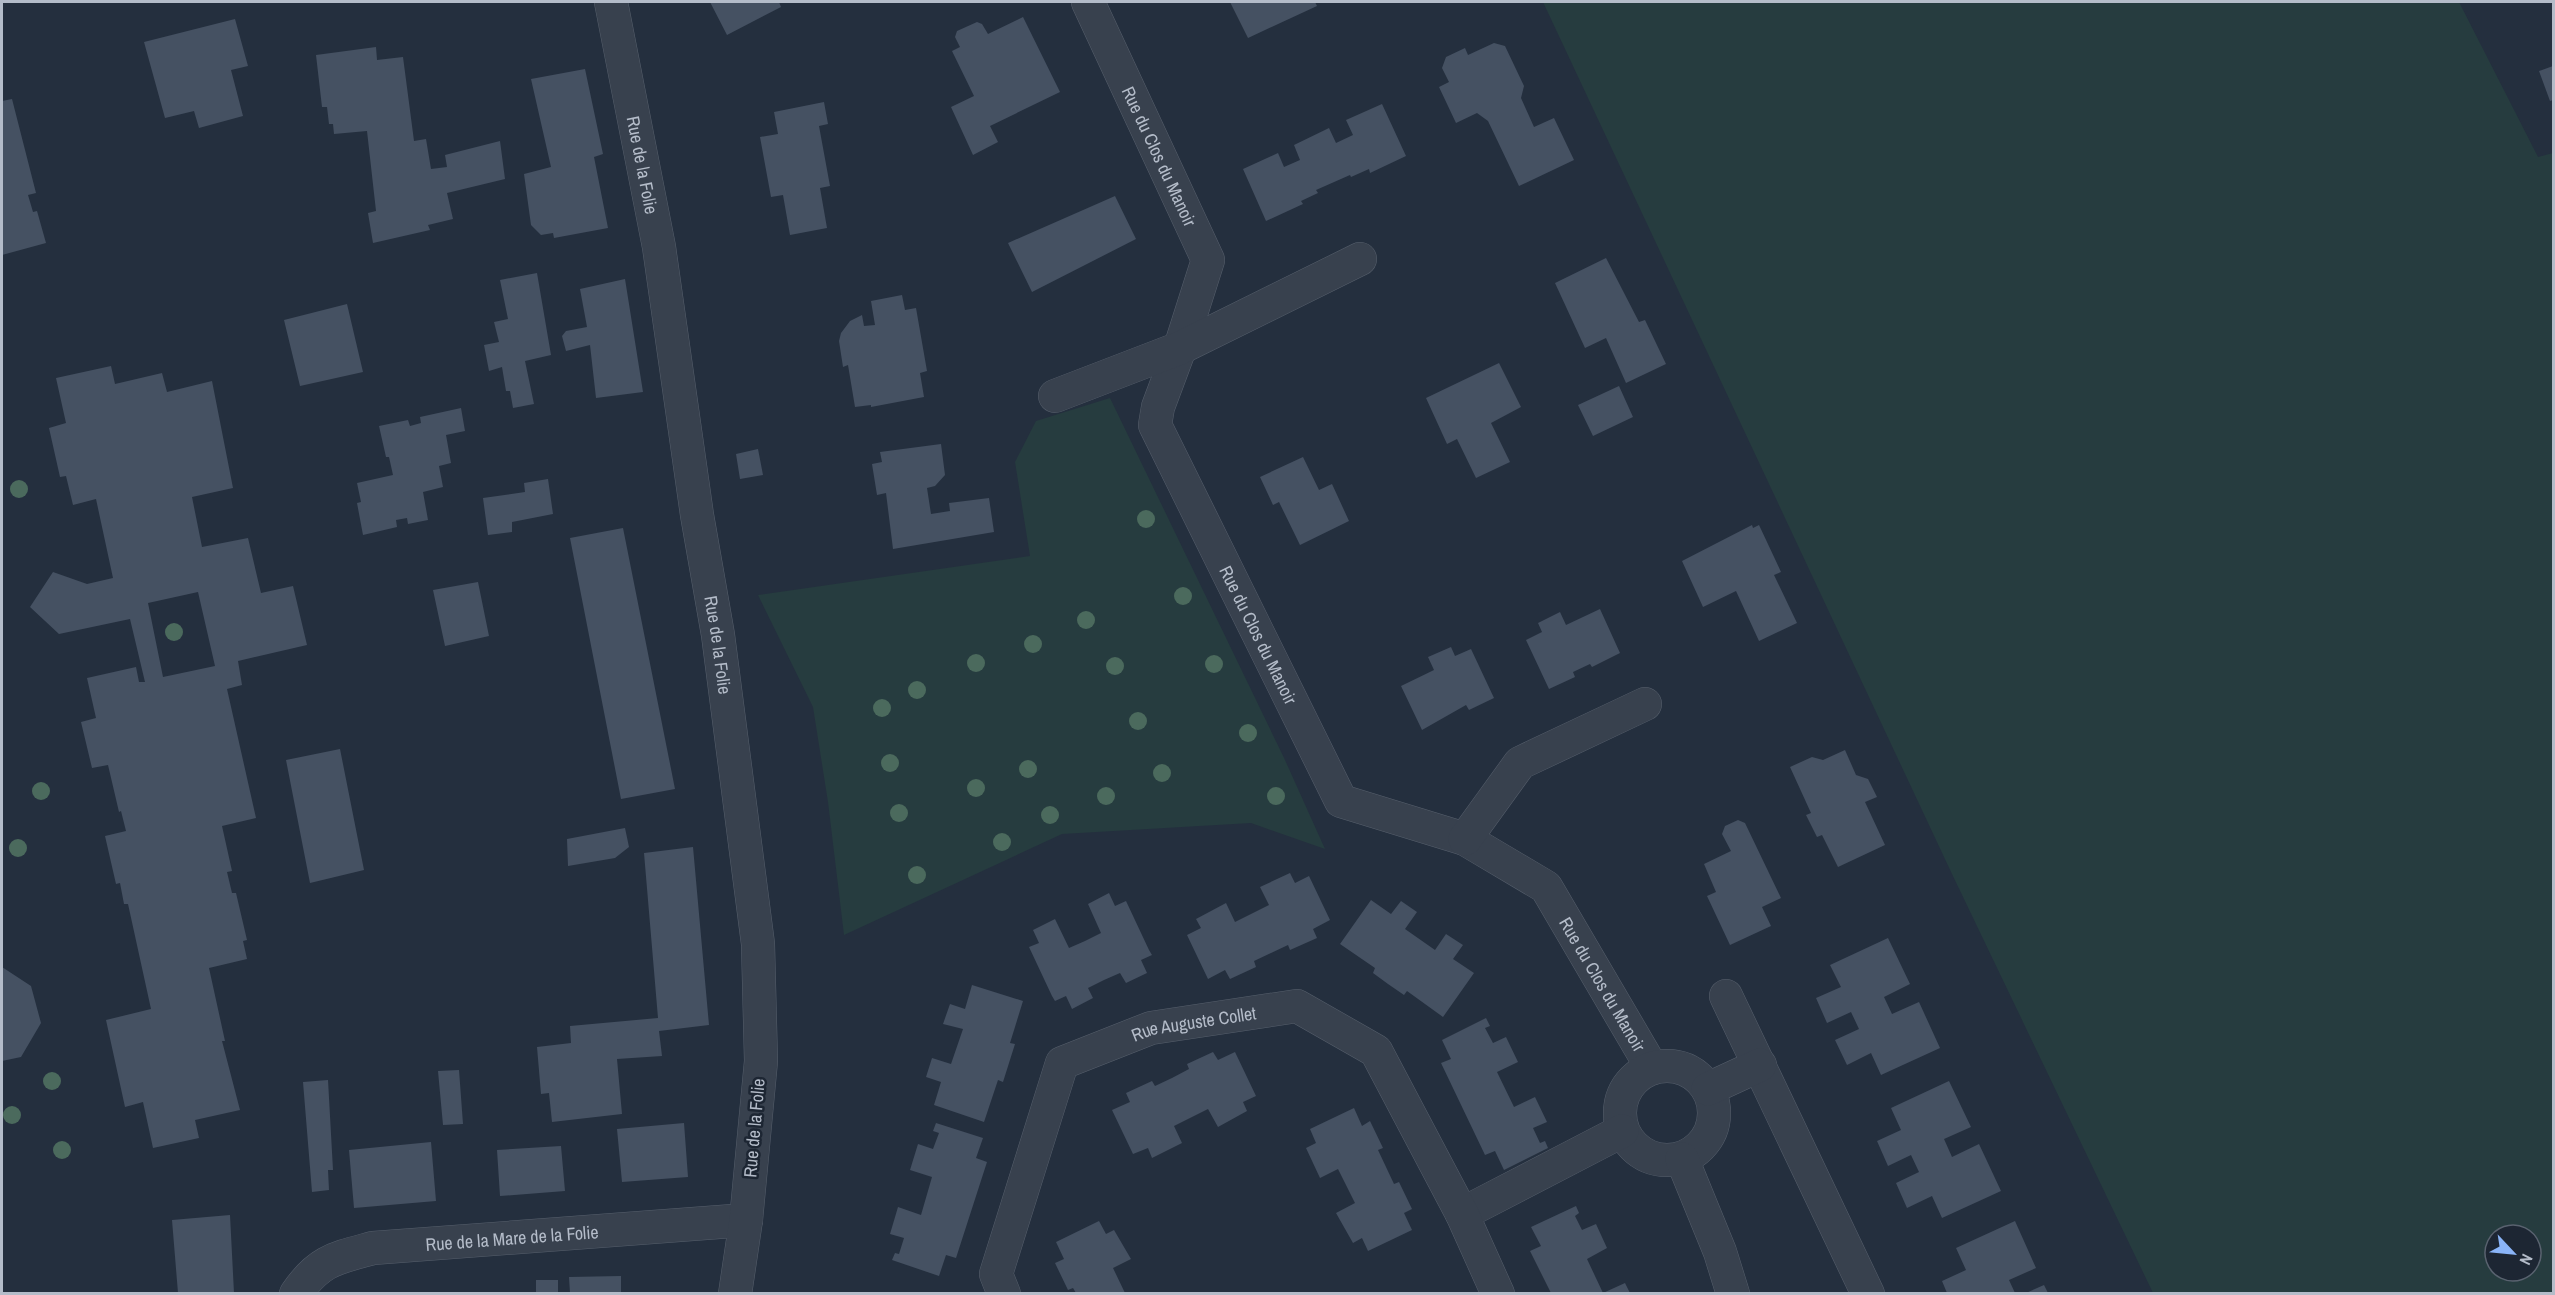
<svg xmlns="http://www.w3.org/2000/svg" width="2555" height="1295" font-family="'Archivo Narrow',sans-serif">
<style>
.green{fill:#263c3f;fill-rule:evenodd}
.building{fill:#455162;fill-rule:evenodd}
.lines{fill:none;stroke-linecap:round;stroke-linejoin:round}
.minor-casing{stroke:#565f6c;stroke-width:34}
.tertiary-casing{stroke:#565f6c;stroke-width:34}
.minor{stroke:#38414e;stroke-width:33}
.tertiary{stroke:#38414e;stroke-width:33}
.tree{fill:#4b6a5d}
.labels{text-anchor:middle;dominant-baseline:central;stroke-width:5;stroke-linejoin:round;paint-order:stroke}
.street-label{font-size:18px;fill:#b4bcc9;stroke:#1d2633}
</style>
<rect width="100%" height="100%" fill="#242f3e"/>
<path class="green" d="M1543,2H2459L2538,157L2553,153V1293H2153L1952,874ZM2495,1235H2531V1271H2495Z
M1110,398L1285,760L1325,849L1251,823L1062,834L844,935L828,802L813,707L758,595L1030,556L1015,462L1036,421Z"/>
<path class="building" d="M710,2H779L781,7L727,35Z
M1230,2H1315L1317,6L1248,38Z
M1023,17L1060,92L990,126L998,142L973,155L951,107L974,96L952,51L960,47L955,37L957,31L977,22L982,24L988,34Z
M235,19L248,66L231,70L243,116L199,128L194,111L165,118L144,42Z
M1494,43L1505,46L1524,86L1521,98L1534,127L1554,118L1574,160L1519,186L1488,121L1477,113L1456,123L1439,87L1449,82L1442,68L1446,57L1465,48L1468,55Z
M376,47L377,60L403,57L414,141L426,139L431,169L447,167L445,155L500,141L505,179L447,193L453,219L428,225L430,230L373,243L368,213L376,211L367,131L334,134L333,124H329L327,107H322L316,55Z
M2553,66V100L2550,101L2539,71Z
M585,69L603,154L594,157L608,228L554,238L553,233L541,235L531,225L524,174L551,167L531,79Z
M12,99L36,193L28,195L33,212L37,211L46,243L2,255V101Z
M824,102L828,124L819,126L830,186L820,188L827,228L790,235L783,195L771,197L760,137L778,134L774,112Z
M1382,104L1406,156L1370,173L1369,169L1351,177L1350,175L1316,190L1318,193L1301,201L1303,204L1266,221L1243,169L1278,153L1284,167L1300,160L1294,145L1329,128L1336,143L1353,135L1346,120Z
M1115,196L1136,239L1032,292L1008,243Z
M1606,258L1639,322L1645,320L1666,364L1626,383L1606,338L1585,348L1555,283Z
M537,273L551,355L525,361L534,404L513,408L510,391H506L502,367L489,371L484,345L499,342L494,322L508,319L500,280Z
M625,279L643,392L596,398L590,345L566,351L562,336L566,331L587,327L580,289Z
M902,295L905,310L916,308L927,371L920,373L924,397L871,407V405L855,407L848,365L843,367L839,341L841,333L850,321L862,315L864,326L875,325L871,301Z
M347,304L363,372L300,386L284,320Z
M1499,363L1521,407L1491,423L1510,462L1476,478L1457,439L1447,444L1426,398Z
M111,366L115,384L162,373L167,392L212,381L233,488L192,497L202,547L248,538L261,593L293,586L307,645L238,661L242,685L227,689L256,818L222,826L232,871L227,872L232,893H236L247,940L243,941L247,959L209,968L225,1041H222L240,1110L195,1120L199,1138L153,1148L143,1102L125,1107L106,1020L151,1009L128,904H124L120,883L116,884L105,836L126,831L121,811L119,812L108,765L92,768L81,722L96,718L87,678L136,667L139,682H145L130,619L59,634L30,607L53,572L87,584L113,578L96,499L73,505L66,476L60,477L49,428L66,423L56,378ZM198,592L215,666L163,677L148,603Z
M1619,386L1633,417L1593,436L1578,405Z
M461,408L465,431L446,435L451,463L439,466L443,487L423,492L428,520L408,524L407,518L396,520L397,527L363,535L357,503L361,502L357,483L393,475L389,457H386L379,426L408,420L410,426L421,423L420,417Z
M941,444L945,475L935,486L927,488L931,514L950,511L949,503L989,498L994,532L893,549L886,493L877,495L872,464L882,462L880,452Z
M758,449L763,475L740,479L736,454Z
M1303,457L1319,490L1332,484L1349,521L1300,545L1279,502L1273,505L1260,477Z
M548,479L553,514L512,522V532L488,535L483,498L525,492L524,483Z
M1752,525L1753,528L1759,525L1781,572L1774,575L1797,623L1759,641L1736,591L1703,607L1682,561Z
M623,528L675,789L621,799L570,538Z
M478,582L489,636L445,646L433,590Z
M1600,609L1620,653L1592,667L1590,664L1573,672L1575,677L1549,689L1526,640L1542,632L1538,623L1560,612L1566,625Z
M1451,647L1455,656L1471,649L1494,698L1469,710L1466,705L1422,730L1401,686L1434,670L1428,657Z
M340,749L364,870L310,883L286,760Z
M1845,750L1856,775L1868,779L1877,797L1865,802L1885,845L1838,867L1822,835L1817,837L1806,815L1811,813L1790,767L1812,757L1823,760Z
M1738,820L1745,823L1781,898L1762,907L1771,926L1730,945L1707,896L1716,892L1704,864L1731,851L1722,834L1725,826Z
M625,828L629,847L615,858L568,866L567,839Z
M693,847L709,1025L659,1031L662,1056L617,1059L622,1114L552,1122L549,1093L541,1094L537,1047L571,1043L570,1026L658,1018L644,853Z
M1290,873L1295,883L1309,876L1330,920L1313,929L1317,938L1290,950L1288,945L1254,961L1256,967L1230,979L1225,970L1208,979L1187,935L1201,928L1196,919L1226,903L1235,922L1269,905L1260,887Z
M1109,893L1115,906L1126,901L1149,950L1152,955L1141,960L1147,973L1126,983L1120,973L1104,980L1088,988L1093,998L1072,1009L1066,996L1055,1001L1052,996L1029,947L1039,943L1033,930L1055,919L1069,948L1085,941L1101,933L1088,904Z
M1371,900L1391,914L1401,901L1417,912L1405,929L1435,950L1446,934L1463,945L1453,959L1474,973L1443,1017L1407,991L1404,995L1388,984L1373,973L1375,968L1340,944Z
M1888,938L1910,984L1884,997L1892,1014L1919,1002L1940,1048L1881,1075L1871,1053L1847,1065L1835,1040L1859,1029L1851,1012L1827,1023L1816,998L1841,987L1830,965Z
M2,967L31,986L41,1023L21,1057L2,1061Z
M972,985L1023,1001L1010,1043L1015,1044L1003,1082L998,1080L984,1122L934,1105L941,1082L926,1077L932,1058L951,1064L963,1029L943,1024L950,1004L965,1009Z
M1486,1018L1490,1026L1485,1028L1493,1043L1506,1037L1518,1062L1497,1072L1514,1107L1535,1097L1547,1122L1533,1128L1540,1143L1545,1141L1548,1148L1504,1170L1495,1151L1485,1155L1441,1063L1451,1059L1442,1040Z
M1213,1052L1218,1060L1235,1052L1256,1096L1243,1102L1247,1111L1218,1127L1208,1109L1174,1126L1182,1143L1152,1158L1148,1148L1133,1154L1112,1110L1130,1102L1126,1093L1152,1081L1155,1086L1172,1078L1189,1069L1187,1064Z
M459,1070L463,1124L443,1125L438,1071Z
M328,1080L333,1170H328L329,1190L312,1192L303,1082Z
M1949,1081L1971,1127L1944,1139L1952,1157L1979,1144L2001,1191L1942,1218L1932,1196L1907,1208L1896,1183L1919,1172L1911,1155L1888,1166L1877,1141L1901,1130L1891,1108Z
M1354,1108L1362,1126L1370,1121L1383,1148L1378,1150L1394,1184L1399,1182L1412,1209L1404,1213L1412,1230L1368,1251L1362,1238L1353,1243L1336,1213L1355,1203L1338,1169L1320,1178L1306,1148L1316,1143L1310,1129Z
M684,1123L688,1177L622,1182L617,1129Z
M936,1123L983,1138L976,1158L987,1162L956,1258L946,1255L939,1276L892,1260L895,1253L899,1254L904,1238L890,1234L898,1207L921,1215L932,1177L910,1170L918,1144L933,1149L939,1133L933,1131Z
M431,1142L436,1201L354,1208L349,1150Z
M561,1146L565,1191L500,1196L497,1150Z
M1576,1206L1579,1213L1575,1216L1582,1230L1596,1224L1607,1248L1587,1259L1603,1293L1625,1283L1630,1293H1551L1530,1251L1541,1246L1531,1227Z
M230,1215L234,1293H178L172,1220Z
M1099,1221L1106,1234L1114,1230L1131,1259L1113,1268L1125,1293H1076L1073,1288L1068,1290L1055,1263L1064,1259L1056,1242Z
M2015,1221L2036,1268L2009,1280L2015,1293H1947L1942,1281L1966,1270L1956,1248Z
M621,1276V1293H570L569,1277Z
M536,1280H558V1293H536Z
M2044,1285L2048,1293H2026Z"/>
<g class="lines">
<g class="minor-casing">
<g id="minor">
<path id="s1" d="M1088,2L1208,260L1180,348L1158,407L1155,425L1341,801L1465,839L1546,887L1652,1068"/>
<path d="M1055,396L1180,348L1360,259"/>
<path d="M1465,839L1520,763L1645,704"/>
<path d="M1726,996L1868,1294"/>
<circle cx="1667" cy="1113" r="47"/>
<path d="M1708,1089L1760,1065"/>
<path d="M1682,1159L1720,1252L1733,1294"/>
<path d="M1462,1214L1622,1131"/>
<path id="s2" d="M296,1294C319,1260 336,1258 373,1248L746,1220"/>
<path id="s3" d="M1004,1294L996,1274L1062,1063L1151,1028L1297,1006L1376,1051L1462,1214L1498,1294"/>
</g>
</g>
<g class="tertiary-casing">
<g id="tertiary">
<path id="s4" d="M611,2L659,247L697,515L718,635L758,944L761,1061L746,1220L735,1294"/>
</g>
</g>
<use href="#minor" class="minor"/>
<use href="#tertiary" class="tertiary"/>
</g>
<g class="tree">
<circle cx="19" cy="489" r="9"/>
<circle cx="1146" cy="519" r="9"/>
<circle cx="1183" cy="596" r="9"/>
<circle cx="1086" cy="620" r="9"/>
<circle cx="174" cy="632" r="9"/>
<circle cx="1033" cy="644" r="9"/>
<circle cx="976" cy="663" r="9"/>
<circle cx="1214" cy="664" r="9"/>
<circle cx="1115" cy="666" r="9"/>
<circle cx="917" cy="690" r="9"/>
<circle cx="882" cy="708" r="9"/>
<circle cx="1138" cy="721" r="9"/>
<circle cx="1248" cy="733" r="9"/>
<circle cx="890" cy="763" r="9"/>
<circle cx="1028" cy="769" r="9"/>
<circle cx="1162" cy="773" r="9"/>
<circle cx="976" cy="788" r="9"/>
<circle cx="41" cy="791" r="9"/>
<circle cx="1106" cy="796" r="9"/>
<circle cx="1276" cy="796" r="9"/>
<circle cx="899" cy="813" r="9"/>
<circle cx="1050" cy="815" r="9"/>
<circle cx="1002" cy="842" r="9"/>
<circle cx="18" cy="848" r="9"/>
<circle cx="917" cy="875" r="9"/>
<circle cx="52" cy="1081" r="9"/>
<circle cx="12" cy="1115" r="9"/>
<circle cx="62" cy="1150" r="9"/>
</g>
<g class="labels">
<g class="street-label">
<text stroke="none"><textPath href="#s1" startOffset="170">Rue du Clos du Manoir</textPath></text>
<text stroke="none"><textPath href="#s4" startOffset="166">Rue de la Folie</textPath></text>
<text stroke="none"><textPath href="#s1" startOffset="692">Rue du Clos du Manoir</textPath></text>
<text stroke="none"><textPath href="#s4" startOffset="652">Rue de la Folie</textPath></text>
<text stroke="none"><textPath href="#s1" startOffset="1214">Rue du Clos du Manoir</textPath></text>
<text stroke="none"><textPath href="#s3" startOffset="381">Rue Auguste Collet</textPath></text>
<text transform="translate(754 1128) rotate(-85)">Rue de la Folie</text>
<text stroke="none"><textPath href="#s2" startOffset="232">Rue de la Mare de la Folie</textPath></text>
</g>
</g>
<rect width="2555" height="1295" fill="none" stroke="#b4bcc9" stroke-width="6"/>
<g transform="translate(2513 1253) rotate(116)"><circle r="28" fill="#1d2633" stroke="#59626f" stroke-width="1.5"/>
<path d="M0-4.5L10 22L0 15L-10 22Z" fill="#8ab4f8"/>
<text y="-9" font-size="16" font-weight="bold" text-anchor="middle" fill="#b4bcc9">N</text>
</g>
</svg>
